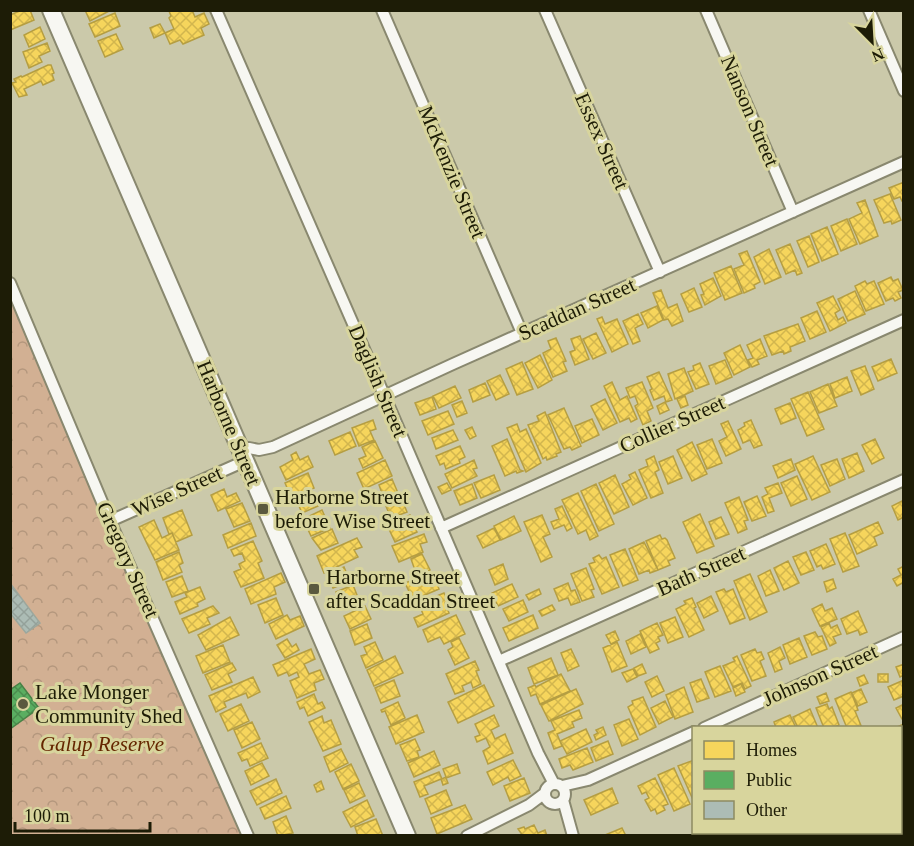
<svg xmlns="http://www.w3.org/2000/svg" width="914" height="846" font-family="'Times New Roman',serif">
<style>
.forest{fill:url(#forest-crowns)}
.garden{fill:#d2b093}
.homes{fill:url(#homes-cross-hatch);stroke:#b59e42;stroke-width:1.5}
.public{fill:url(#public-cross-hatch);stroke:#488246;stroke-width:1.5}
.building{fill:url(#building-cross-hatch);stroke:#9ca79d;stroke-width:1.5}
.lines{fill:none;stroke-linecap:round;stroke-linejoin:round}
.street-casing{stroke:#89886f;stroke-width:14}
.primary-casing{stroke:#89886f;stroke-width:20}
.street{stroke:#f7f7f2;stroke-width:10}
.primary{stroke:#f7f7f2;stroke-width:16}
.poi-dot{fill:#5a593f;stroke:#d8d59d;stroke-width:2}
.labels{text-anchor:middle;dominant-baseline:central;stroke-width:6;stroke-linejoin:round;paint-order:stroke}
.street-label{font-size:21px;fill:#1d1c06;stroke:#d8d59d}
.poi-label{font-size:21px;fill:#1d1c06;stroke:#d8d59d;text-anchor:start}
.park-label{font-size:21px;font-style:italic;fill:#652600;stroke:#d8d59d}
</style>
<defs>
<pattern id="forest-crowns" width="20" height="18" patternUnits="userSpaceOnUse" patternTransform="scale(1.5)"><rect width="20" height="18" fill="#d2b093"/><path d="M2 6a3 3 0 1 1 6 0M12 15a3 3 0 1 1 6 0" fill="none" stroke="#b4977d"/></pattern>
<pattern id="homes-cross-hatch" width="8" height="8" patternUnits="userSpaceOnUse" patternTransform="scale(1.5)"><rect width="8" height="8" fill="#f6d55c"/><path d="M0 0l8 8M0 8l8-8" fill="none" stroke="#d2b64e"/></pattern>
<pattern id="public-cross-hatch" width="8" height="8" patternUnits="userSpaceOnUse" patternTransform="scale(1.5)"><rect width="8" height="8" fill="#5aae61"/><path d="M0 0l8 8M0 8l8-8" fill="none" stroke="#4a8d4e"/></pattern>
<pattern id="building-cross-hatch" width="8" height="8" patternUnits="userSpaceOnUse" patternTransform="scale(1.5)"><rect width="8" height="8" fill="#acbcb5"/><path d="M0 0l8 8M0 8l8-8" fill="none" stroke="#94a19a"/></pattern>
</defs>
<rect width="100%" height="100%" fill="#cbc9aa"/>
<path class="forest" d="M10,296L105,523L242,835H11Z"/>
<path class="garden" d="M11,632L29,657L11,671Z"/>
<path class="homes" d="M22,10H30L34,20L10,30V15Z
M85,10H111L90,21Z
M192,10L195,17L204,13L209,24L201,28L204,35L183,44L180,40L170,44L165,33L174,29L169,18L171,16L169,11Z
M115,13L120,26L95,37L89,24Z
M160,24L165,33L154,38L150,28Z
M40,27L45,39L29,47L24,35Z
M116,34L123,49L105,57L98,41Z
M47,43L50,51L39,56L42,62L29,68L23,52Z
M48,65H51L54,73L52,74L54,80L43,85L41,81L24,89L27,95L19,97L12,83L16,82L14,79L21,76L22,77Z
M904,182V200L902,201L900,197L894,199L889,188Z
M890,194L901,220L892,224L891,221L884,223L874,200Z
M865,200L878,236L860,244L849,219L862,213L857,203Z
M847,219L857,244L841,251L831,226Z
M827,227L838,254L822,261L811,234Z
M809,236L819,262L808,267L797,241Z
M790,244L802,273L797,275L795,270L786,274L776,250Z
M769,249L781,277L765,284L754,257Z
M747,251L760,282L754,285L755,288L744,293L734,269L744,265L739,254Z
M731,266L742,293L725,300L714,273Z
M891,277L893,281L898,279L903,290L898,292L901,298L895,301L893,298L886,301L878,283Z
M713,278L721,296L705,305L701,295L704,294L700,284Z
M865,281L867,284L874,281L884,304L866,311L855,286Z
M694,288L702,307L689,312L681,294Z
M661,290L668,308L677,304L683,321L672,326L668,319L664,320L653,293Z
M855,291L865,314L848,321L838,299Z
M833,296L840,310L835,313L838,320L843,317L846,323L830,331L817,303Z
M657,306L663,320L648,328L641,313Z
M817,311L826,332L810,339L801,318Z
M638,314L643,324L635,328L640,341L633,344L623,321Z
M602,317L605,324L617,319L628,344L612,352L597,319Z
M798,324L805,341L790,347L791,351L784,354L783,351L772,355L764,336Z
M596,333L606,353L593,359L583,339Z
M580,336L589,359L575,365L570,352L575,350L571,339Z
M556,338L566,361L563,362L567,371L553,377L543,353L551,349L548,341Z
M760,339L767,356L757,360L759,364L752,367L748,360L753,358L747,345Z
M740,345L750,367L734,375L724,353Z
M540,355L552,380L538,388L525,363Z
M891,359L897,373L878,381L872,367Z
M725,360L732,377L716,384L709,366Z
M522,362L533,389L517,395L506,369Z
M700,363L709,384L696,389L688,372L694,370L693,366Z
M865,366L874,389L861,395L851,371Z
M684,368L693,391L675,399L668,374Z
M659,372L672,400L666,402L664,396L654,400L650,390L652,389L647,377Z
M500,375L509,394L496,400L487,381Z
M847,377L852,391L835,398L830,384Z
M612,382L620,400L627,396L637,419L631,422L629,418L620,422L604,386Z
M642,382L653,408L647,411L651,421L643,425L635,406L638,404L635,396L630,398L626,388Z
M485,383L490,395L473,402L469,390Z
M828,384L837,406L819,413L810,392Z
M455,386L461,398L439,408L433,396Z
M808,392L824,429L807,436L791,399Z
M685,396L688,405L681,408L677,399Z
M432,397L436,409L420,415L415,403Z
M605,399L617,423L603,430L591,406Z
M462,401L467,413L457,417L452,405Z
M665,402L669,410L660,414L657,406Z
M790,403L796,418L781,424L775,409Z
M564,408L581,446L572,450L570,447L564,449L548,415Z
M448,411L454,424L428,435L422,421Z
M545,412L561,452L556,454L557,456L547,460L546,457L543,459L528,425L539,421L537,416Z
M592,419L599,435L582,443L575,426Z
M373,420L376,429L370,431L374,440L359,446L352,428Z
M751,420L762,445L754,448L750,440L743,443L738,430L745,426L744,423Z
M728,421L741,449L726,456L719,441L727,437L721,424Z
M517,424L520,432L526,429L541,463L526,472L507,428Z
M472,427L476,436L470,439L465,430Z
M453,430L458,440L436,449L432,438Z
M350,432L356,446L335,455L329,441Z
M507,439L520,470L523,471L517,473L516,471L505,476L492,446Z
M712,439L722,463L707,469L697,445Z
M875,439L884,458L872,464L862,445Z
M375,441L383,458L363,468L359,459L366,456L362,447Z
M692,442L707,474L692,481L677,450Z
M460,446L465,457L459,460L460,463L446,469L444,463L440,465L436,456Z
M296,452L300,460L308,456L313,467L286,480L280,467L293,460L291,455Z
M857,453L864,471L849,478L842,459Z
M654,456L659,470L655,472L663,493L651,498L639,470L648,466L646,460Z
M673,456L682,478L668,484L659,462Z
M813,456L830,492L812,500L795,464Z
M791,459L795,470L778,478L773,466Z
M837,459L845,479L830,486L821,465Z
M385,460L392,476L364,489L357,473Z
M474,460L477,468L473,469L477,476L452,488L445,474Z
M635,472L647,498L633,505L622,484L631,479L629,475Z
M308,473L314,488L291,497L285,483Z
M494,475L500,490L481,498L474,483Z
M615,475L629,507L614,514L599,483Z
M797,476L807,499L791,506L781,483Z
M392,479L398,493L384,499L379,485Z
M447,483L451,490L442,494L438,487Z
M778,483L782,493L769,498L774,511L768,513L762,497L768,494L765,488Z
M472,484L477,498L460,505L454,491Z
M596,484L614,524L599,531L581,491Z
M224,489L227,497L236,493L240,501L218,511L211,495Z
M312,492L318,506L302,513L296,499Z
M578,493L598,536L590,540L586,530L578,534L562,500Z
M757,496L766,516L752,521L744,502Z
M401,497L407,512L391,518L385,504Z
M739,497L748,520L744,521L747,529L738,533L725,503Z
M904,500V517L898,520L892,506Z
M242,503L250,521L234,527L226,509Z
M562,506L572,528L567,531L564,525L554,529L551,522L559,519L555,509Z
M182,510L192,535L176,542L172,533L169,534L163,518Z
M322,510L330,528L311,536L303,519Z
M700,514L714,546L697,553L683,522Z
M410,515L417,532L395,542L387,525Z
M542,515L550,534L543,537L552,557L541,562L524,522Z
M514,516L521,531L501,540L494,526Z
M721,517L729,534L716,539L709,522Z
M154,520L162,538L172,533L179,550L155,560L139,527Z
M878,522L883,533L874,537L877,545L857,554L849,535Z
M251,523L256,536L228,548L223,535Z
M494,528L500,540L483,548L477,536Z
M332,529L338,543L321,550L312,538Z
M845,533L859,566L843,572L830,539Z
M424,534L427,542L420,544L423,552L399,562L392,546Z
M660,535L662,539L665,538L667,540L675,558L668,561L670,565L658,570L646,541Z
M357,538L362,547L354,550L358,557L324,573L317,556Z
M253,541L262,561L258,563L264,578L241,587L234,572L241,569L239,564L245,561L242,553L234,556L231,550Z
M644,542L658,570L650,573L649,570L639,574L629,549Z
M826,544L835,564L823,569L821,565L817,567L810,551Z
M625,549L638,580L623,586L610,555Z
M179,552L183,563L179,565L182,572L163,580L156,562Z
M806,552L814,570L801,575L793,557Z
M422,554L430,570L417,576L411,559Z
M599,555L602,559L606,557L619,587L602,594L589,564L595,562L593,558Z
M788,561L799,583L784,590L774,568Z
M503,564L508,579L495,585L489,570Z
M904,566V582L897,586L893,579L901,575L898,569Z
M344,567L350,581L333,588L327,574Z
M586,568L594,589L591,590L594,597L582,601L571,574Z
M770,570L779,591L766,596L758,576Z
M281,573L285,582L274,587L276,594L251,604L245,589Z
M433,573L439,589L413,600L405,583Z
M750,574L767,612L750,620L734,581Z
M182,576L188,591L172,597L166,582Z
M833,579L836,588L827,592L824,582Z
M568,583L571,591L575,590L580,602L571,605L568,598L559,601L554,589Z
M512,584L518,597L498,606L492,593Z
M353,585L359,600L342,607L336,592Z
M200,587L205,599L197,603L198,606L180,614L175,602L187,597L185,593Z
M539,589L541,594L529,600L526,595Z
M724,589L726,592L733,589L745,618L730,624L716,592Z
M444,593L448,602L445,603L449,613L418,627L414,618L423,614L421,609L425,607L422,602Z
M711,596L718,611L704,618L697,603Z
M276,598L283,615L265,623L258,605Z
M692,598L696,607L694,608L704,630L689,637L676,609L686,604L684,601Z
M523,600L528,612L509,621L503,609Z
M822,604L825,611L832,608L837,619L820,626L812,609Z
M552,605L555,610L542,616L539,611Z
M213,606L219,613L207,618L210,624L189,633L182,619Z
M365,606L371,619L350,629L344,616Z
M858,611L867,632L860,635L858,630L847,634L841,619Z
M287,615L290,620L300,616L304,626L276,639L269,624Z
M456,615L465,634L444,644L440,637L428,642L423,630Z
M533,615L538,628L509,641L503,628Z
M230,617L239,635L206,650L198,635Z
M675,617L683,637L668,643L660,623Z
M657,623L663,635L658,637L660,641L656,643L659,649L650,653L640,631Z
M829,623L831,628L837,625L841,634L833,637L836,643L830,646L821,627Z
M367,624L372,638L355,645L350,631Z
M615,631L619,640L611,644L606,635Z
M815,632L818,637L822,636L827,649L812,655L804,636Z
M640,634L646,647L631,654L626,641Z
M459,638L469,658L455,665L448,650L453,647L451,642Z
M799,638L807,657L790,664L783,645Z
M287,639L292,647L296,644L299,650L285,658L277,645Z
M375,642L383,660L366,668L361,656L367,654L364,647Z
M617,642L627,666L612,672L603,648Z
M223,645L230,662L203,673L196,656Z
M780,647L785,658L779,661L782,669L775,672L768,653Z
M311,649L315,659L304,664L309,674L320,670L324,679L314,683L316,690L297,698L290,681L299,677L297,672L289,676L287,672L278,676L273,665Z
M571,649L579,666L568,671L561,653Z
M755,649L757,653L761,652L764,659L760,661L766,676L752,681L741,655Z
M395,656L403,673L374,686L367,670Z
M737,656L751,686L745,689L742,683L733,687L723,666L735,661L733,658Z
M551,658L558,675L534,684L528,668Z
M475,661L479,670L476,671L481,684L473,688L471,682L462,686L464,691L455,694L446,674Z
M232,663L236,670L228,674L232,682L212,690L205,675Z
M642,664L646,673L638,676L634,668Z
M904,664V675L900,677L896,667Z
M720,666L731,691L715,697L705,672Z
M633,669L637,677L627,682L622,673Z
M561,674L570,691L540,704L536,694L531,696L528,688L535,685L536,687Z
M878,674H888V682H878Z
M864,675L868,683L860,686L857,678Z
M657,676L664,691L652,697L645,682Z
M253,677L260,692L248,698L246,693L224,702L226,707L216,712L209,696Z
M701,679L709,698L697,702L690,683Z
M394,680L400,696L381,703L375,688Z
M904,680V696L894,700L888,687Z
M741,684L745,692L736,696L733,688Z
M484,685L494,706L458,723L448,702Z
M684,687L693,712L675,719L666,695Z
M576,689L583,704L549,721L541,705Z
M861,689L867,702L858,706L852,693Z
M851,692L858,710L855,711L862,728H847L835,699Z
M826,693L829,701L820,704L817,697Z
M314,694L318,704L322,702L325,708L308,716L304,707L300,709L297,702Z
M643,697L656,727L640,735L628,707L633,704L632,701Z
M665,701L673,717L659,724L651,708Z
M398,702L405,718L391,725L385,711L382,712L381,710Z
M241,704L249,721L228,731L220,714Z
M827,704L829,709L832,707L839,725L833,728H824L816,708Z
M904,704V719H902L896,708Z
M810,709L818,728H798L793,717Z
M579,710L582,718L572,722L574,727L557,734L562,746L554,749L548,733L555,730L551,721Z
M417,715L424,732L396,744L389,727Z
M494,715L499,726L491,730L495,739L505,734L513,753L488,764L483,751L490,747L486,738L477,742L475,737L480,735L475,724Z
M790,715L796,728H776L774,722Z
M322,716L324,723L331,720L341,744L323,751L309,722Z
M629,719L638,739L622,746L614,725Z
M252,722L260,739L242,748L234,730Z
M904,724V743L900,744V728H895Z
M603,727L606,735L596,740L594,735L598,733L596,730Z
M586,729L592,742L567,754L560,741Z
M415,739L420,750L417,751L419,757L407,761L400,745Z
M608,741L613,754L596,761L591,748Z
M261,743L268,758L250,766L247,759L242,761L238,753Z
M904,746V764L900,766V748Z
M587,748L593,762L573,770L570,765L562,768L559,759Z
M341,749L348,763L330,772L324,757Z
M434,751L440,765L414,777L408,763Z
M513,760L521,776L510,781L508,777L493,785L487,772Z
M694,760V802L678,766Z
M262,763L269,776L251,785L245,771Z
M351,764L359,781L343,789L335,772Z
M457,764L460,773L446,778L448,783L443,785L441,779L424,786L428,794L420,797L414,782L439,772L442,779L446,777L443,769Z
M674,768L690,804L674,811L658,775Z
M904,768V786L900,787V770Z
M524,778L530,793L510,801L504,786Z
M655,778L668,804L663,806L665,810L657,814L655,809L651,811L645,800L649,798L646,792L642,794L638,786Z
M276,779L282,793L257,805L250,791Z
M321,781L324,789L317,792L314,785Z
M359,783L365,796L350,803L344,790Z
M612,788L618,803L591,815L584,800Z
M446,790L452,805L431,814L425,799Z
M286,796L291,808L265,819L260,808Z
M367,800L374,816L351,827L343,812Z
M465,805L472,819L437,834L431,818Z
M286,816L293,833L278,836L273,822Z
M376,819L383,836H358L355,827Z
M904,822V836H885L884,832H900V823Z
M534,825L538,833L545,830L547,836H523L518,829L524,827L525,829Z
M622,828L626,836H605V835Z
M733,832H747L749,836H734Z
M754,832H771L772,835L755,836Z"/>
<path class="public" d="M20,683L39,708L10,729V690Z"/>
<path class="building" d="M10,583L40,623L26,633L10,613Z"/>
<g class="lines">
<g class="street-casing">
<path id="street" d="M216,10L385,397L538,753L554,784
M382,10L522,333
M545,10L660,272
M706,10L793,212
M869,10L904,91
M10,283L110,521L248,836
M249,448L259,450L273,447L453,364L904,162
M110,521L245,461
M441,528L904,320
M499,661L904,480
M704,728L904,637
M545 794a10 10 0 1 1 20 0a10 10 0 1 1-20 0Z
M562,786L588,780L694,732
M563,800L573,836
M900,800L904,799
M467,836L529,805L545,793
M822,836L829,832"/>
</g>
<g class="primary-casing">
<path id="primary" d="M51,10L407,836"/>
</g>
<use href="#street" class="street"/>
<use href="#primary" class="primary"/>
</g>
<g class="poi-dot">
<rect x="257" y="503" width="12" height="12" rx="3"/>
<rect x="308" y="583" width="12" height="12" rx="3"/>
<circle cx="23" cy="704" r="6"/>
</g>
<g class="labels">
<g class="street-label">
<text transform="translate(750 111) rotate(67)">Nanson Street</text>
<text transform="translate(602 141) rotate(66)">Essex Street</text>
<text transform="translate(452 172) rotate(67)">McKenzie Street</text>
<text transform="translate(577 309) rotate(-24)">Scaddan Street</text>
<text transform="translate(378 381) rotate(67)">Daglish Street</text>
<text transform="translate(229 423) rotate(67)">Harborne Street</text>
<text transform="translate(672 424) rotate(-24)">Collier Street</text>
<text transform="translate(177 491) rotate(-24)">Wise Street</text>
<text transform="translate(128 560) rotate(66)">Gregory Street</text>
<text transform="translate(701 571) rotate(-24)">Bath Street</text>
<text transform="translate(820 675) rotate(-24)">Johnson Street</text>
</g>
<g class="poi-label">
<text x="275" y="497">Harborne Street<tspan x="275" dy="24">before Wise Street</tspan></text>
<text x="326" y="577">Harborne Street<tspan x="326" dy="24">after Scaddan Street</tspan></text>
<text x="35" y="692">Lake Monger<tspan x="35" dy="24">Community Shed</tspan></text>
</g>
<g class="park-label">
<text x="102" y="744">Galup Reserve</text>
</g>
</g>
<rect width="914" height="846" fill="none" stroke="#1d1c06" stroke-width="24"/>
<rect x="692" y="726" width="210" height="108" fill="#d8d59d" stroke="#8d8b61" stroke-width="1.5"/>
<rect x="704" y="741" width="30" height="18" fill="#f6d55c" stroke="#8d8b61" stroke-width="1.5"/>
<text x="746" y="756" font-size="18" fill="#1d1c06">Homes</text>
<rect x="704" y="771" width="30" height="18" fill="#5aae61" stroke="#8d8b61" stroke-width="1.5"/>
<text x="746" y="786" font-size="18" fill="#1d1c06">Public</text>
<rect x="704" y="801" width="30" height="18" fill="#acbcb5" stroke="#8d8b61" stroke-width="1.5"/>
<text x="746" y="816" font-size="18" fill="#1d1c06">Other</text>
<g transform="translate(872 42) rotate(156)" stroke="#d8d59d" stroke-width="4.5" paint-order="stroke">
<path d="M0-4.5L10 22L0 15L-10 22Z" fill="#1d1c06"/>
<text y="-9" font-size="16" font-weight="bold" text-anchor="middle" fill="#1d1c06">N</text>
</g>
<path d="M15 822v9h135v-9" fill="none" stroke="#1d1c06" stroke-width="3"/>
<text x="24" y="822" font-size="18" fill="#1d1c06" stroke="#d8d59d" stroke-width="4.5" paint-order="stroke">100 m</text>
</svg>
